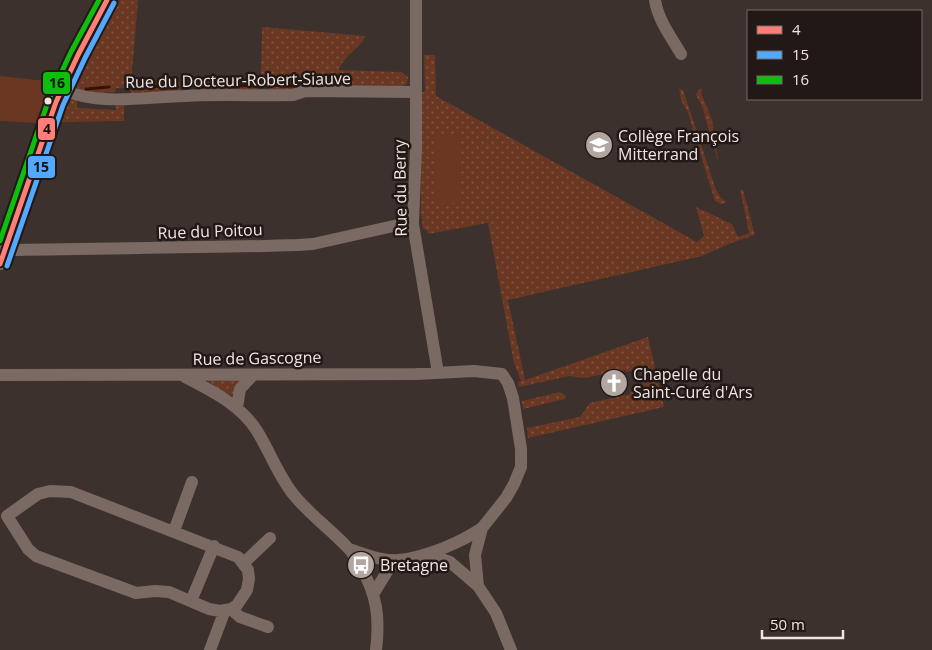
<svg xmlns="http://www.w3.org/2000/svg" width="932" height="650" font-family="'Open Sans',sans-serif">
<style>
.grass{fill:url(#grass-dots)}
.garden{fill:#6a3723}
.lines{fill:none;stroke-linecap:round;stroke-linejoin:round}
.stream{stroke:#381204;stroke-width:3}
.street{stroke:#7b6963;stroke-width:12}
.bus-1-casing{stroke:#221916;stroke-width:9}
.bus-2-casing{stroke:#221916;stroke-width:9}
.bus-3-casing{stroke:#221916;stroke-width:9}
.bus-1{stroke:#ff7f78;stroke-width:5}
.bus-2{stroke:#53a9ff;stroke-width:5}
.bus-3{stroke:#0dbe0d;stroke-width:5}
.bus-dot{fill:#f2e5e0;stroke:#221916;stroke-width:2}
.labels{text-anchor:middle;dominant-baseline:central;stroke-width:5;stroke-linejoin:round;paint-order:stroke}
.street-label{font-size:16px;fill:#f2e5e0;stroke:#221916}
.poi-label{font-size:16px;fill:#f2e5e0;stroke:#221916;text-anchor:start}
.line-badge{stroke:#221916;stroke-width:2}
.pale-badge-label{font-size:14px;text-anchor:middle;font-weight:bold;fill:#111}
</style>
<defs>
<pattern id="grass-dots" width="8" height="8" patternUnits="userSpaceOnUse" patternTransform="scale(1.25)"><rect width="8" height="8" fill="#6a3723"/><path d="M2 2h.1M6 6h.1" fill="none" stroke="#805443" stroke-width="1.8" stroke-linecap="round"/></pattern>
</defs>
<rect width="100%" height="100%" fill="#3c312d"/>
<path class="grass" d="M120,0H138L131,83L180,82V91L132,94L129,88H116L115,92L91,93L78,89L76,84Z
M262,27L366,36C359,49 344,55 339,70L401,72L408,77L407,84L402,86L340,88L338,80L300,81L295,90H271L268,86H258L257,89L196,90L192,80L261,77Z
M424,55H435L436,96L697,242L704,236L696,207L732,224L738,237L749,233L740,189L743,190L755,235L731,243L702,256L508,300L525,380L648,337L664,407L528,438L527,428L580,417L590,403L630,394V392L644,389L640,369L626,372L625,370L584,378L569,376L519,387L518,382L521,381L514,363L488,223L428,234L427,230L423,229L421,213V93L425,91Z
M679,89L683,90L716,190L721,198L727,202L721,204L715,201L688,113L681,100Z
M699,89H702L701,93L712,120L718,161L702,106L696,95Z
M70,100H77V108L116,110L115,104H124V121L59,122L64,103Z
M240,380L235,397L220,390L208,381Z
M560,392L566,396L565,399L523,409L522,401Z"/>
<path class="garden" d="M0,76L55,82L44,102L37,123L0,121Z
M434,136H461V203H434Z"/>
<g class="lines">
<path class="stream" d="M133,86L178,87
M201,87L265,85L294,86
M86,89L109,87"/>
<path class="street" d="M416,0V148L413,224L438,373
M655,0C658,20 671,37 681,54
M63,90C101,106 145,97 185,96C221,94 257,96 293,95L305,91L415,92
M6,248L16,250C110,248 204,248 298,245L313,244L407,223L413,224
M0,264L56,102L78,55L107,0
M0,375L416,374L474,371L502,374L508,383L513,398L521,449V467L514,484L506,498L482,528L475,555L478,586L496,613L511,650
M185,377C212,391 241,405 257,431C270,452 278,475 293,494C309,514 330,529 347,547C353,552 356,560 360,566C377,594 380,618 376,650
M237,408L240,389L253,375
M50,491L71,492L238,557L248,570L249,579L247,590L237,605L231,609L220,611L209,609L169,592L155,591L136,593L36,556L28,549L7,516L38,494Z
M174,531L192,482
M349,549C364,554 383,562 399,560C426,557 460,543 482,528
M427,554L450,562L478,586
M242,561L248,559L270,538
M374,593L388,570L398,560
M191,601L214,546
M231,609L240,617L268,627
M210,650L225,610"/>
<g class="bus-1-casing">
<path id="bus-1" d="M0,264L56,102L78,55L107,0"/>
</g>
<g class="bus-2-casing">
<path id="bus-2" d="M7,266L63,105L85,58L114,3"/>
</g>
<g class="bus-3-casing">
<path id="bus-3" d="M0,241L49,99L71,52L99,0"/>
</g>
<use href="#bus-1" class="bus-1"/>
<use href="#bus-2" class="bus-2"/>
<use href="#bus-3" class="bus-3"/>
</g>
<defs>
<g id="school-disc" transform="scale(1.4375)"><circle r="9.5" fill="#b2a6a1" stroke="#221916"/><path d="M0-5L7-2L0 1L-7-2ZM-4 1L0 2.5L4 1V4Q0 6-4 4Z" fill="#fff"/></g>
<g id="church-disc" transform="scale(1.4375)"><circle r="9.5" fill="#b2a6a1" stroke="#221916"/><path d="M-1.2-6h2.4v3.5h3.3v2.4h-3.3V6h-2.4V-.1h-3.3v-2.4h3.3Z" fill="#fff"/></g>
<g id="bus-disc" transform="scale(1.4375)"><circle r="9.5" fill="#b2a6a1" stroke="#221916"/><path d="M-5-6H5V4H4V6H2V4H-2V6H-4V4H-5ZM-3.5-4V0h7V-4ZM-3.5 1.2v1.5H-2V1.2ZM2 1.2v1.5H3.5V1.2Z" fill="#fff"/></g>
</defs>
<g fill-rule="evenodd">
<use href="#school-disc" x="599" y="145"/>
<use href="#church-disc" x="614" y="383"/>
<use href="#bus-disc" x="361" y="565"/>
</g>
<circle class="bus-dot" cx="48" cy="101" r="4.5"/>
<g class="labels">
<g class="street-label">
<text transform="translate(238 80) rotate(-1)">Rue du Docteur-Robert-Siauve</text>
<text transform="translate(400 188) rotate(-91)">Rue du Berry</text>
<text transform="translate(210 231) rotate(-2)">Rue du Poitou</text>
<text transform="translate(257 358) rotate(-1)">Rue de Gascogne</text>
</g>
<g class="poi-label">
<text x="618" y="136">Collège François<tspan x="618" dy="18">Mitterrand</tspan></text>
<text x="633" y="374">Chapelle du<tspan x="633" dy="18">Saint-Curé d'Ars</tspan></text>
<text x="380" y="565">Bretagne</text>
</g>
</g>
<g class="line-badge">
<rect x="42" y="71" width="29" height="24" rx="5" fill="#0dbe0d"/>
<rect x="37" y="117" width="19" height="24" rx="5" fill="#ff7f78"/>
<rect x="27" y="155" width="29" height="24" rx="5" fill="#53a9ff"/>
</g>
<g class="pale-badge-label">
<text x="57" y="88">16</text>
<text x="47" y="134">4</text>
<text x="41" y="172">15</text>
</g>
<rect x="747" y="10" width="175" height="90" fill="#221916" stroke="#756b67"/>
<rect x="757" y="26" width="25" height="8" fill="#ff7f78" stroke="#756b67"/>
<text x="792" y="35" font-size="15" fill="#f2e5e0">4</text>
<rect x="757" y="51" width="25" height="8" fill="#53a9ff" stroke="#756b67"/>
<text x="792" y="60" font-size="15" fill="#f2e5e0">15</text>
<rect x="757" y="76" width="25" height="8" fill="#0dbe0d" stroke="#756b67"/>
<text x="792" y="85" font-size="15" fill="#f2e5e0">16</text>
<path d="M762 630v8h81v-8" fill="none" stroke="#f2e5e0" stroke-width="2.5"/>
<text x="770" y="630" font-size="15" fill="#f2e5e0" stroke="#221916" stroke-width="4" paint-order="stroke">50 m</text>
</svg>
